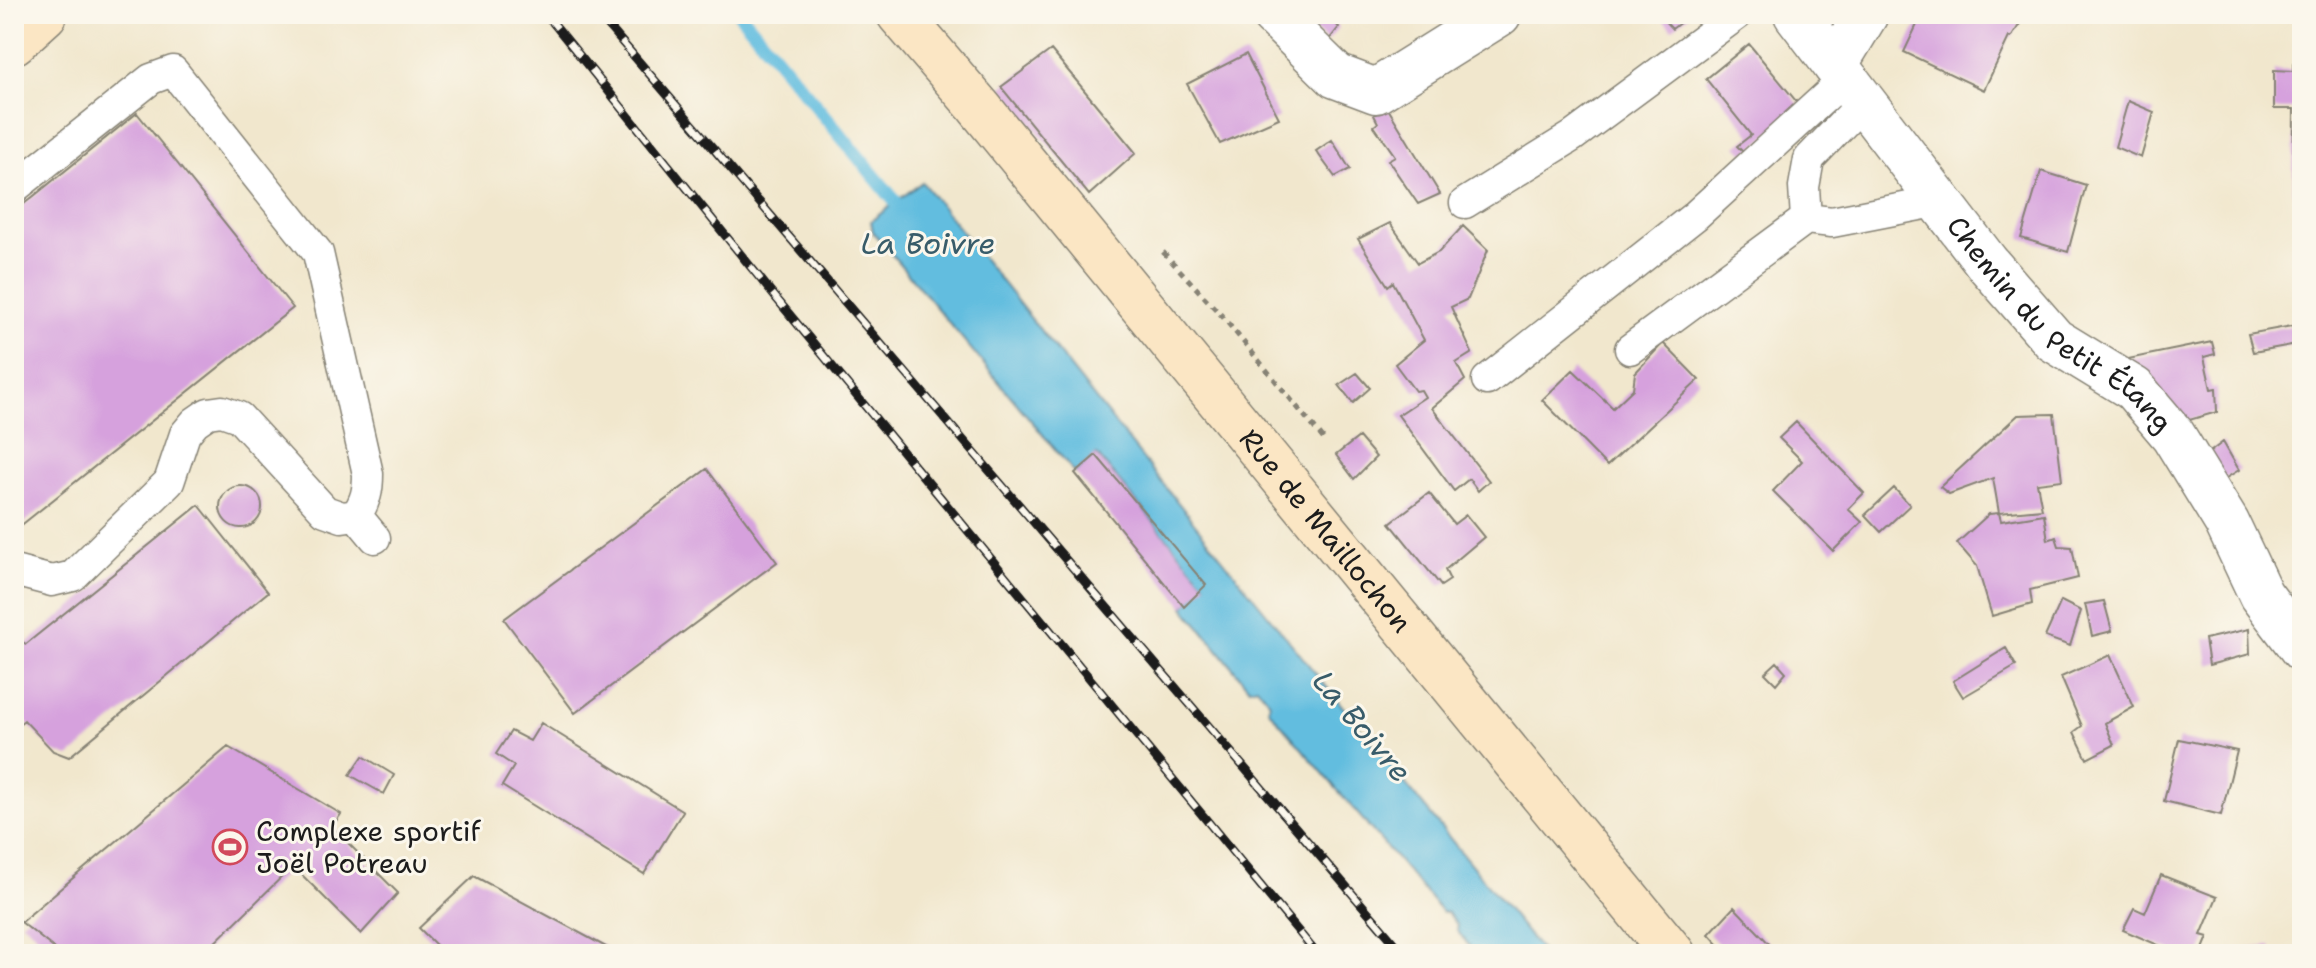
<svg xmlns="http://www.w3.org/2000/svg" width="2316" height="968" font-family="'Shantell Sans',sans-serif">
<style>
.water{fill:#62bddf;stroke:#3f6c7e;stroke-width:2}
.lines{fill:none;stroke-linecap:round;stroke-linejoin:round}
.stream{stroke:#62bddf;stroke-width:14}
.building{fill:#d6a1dd}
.lane-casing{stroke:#868274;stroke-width:33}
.street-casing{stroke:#868274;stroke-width:47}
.secondary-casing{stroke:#868274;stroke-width:47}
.path{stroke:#868274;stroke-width:5;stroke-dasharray:6 6;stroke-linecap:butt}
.lane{stroke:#fff;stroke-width:30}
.street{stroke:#fff;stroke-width:44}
.secondary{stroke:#fbe6c4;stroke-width:44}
.rail-casing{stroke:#1c1c1c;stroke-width:9}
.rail{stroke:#fbf7ec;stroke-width:6;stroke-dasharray:18;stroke-linecap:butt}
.labels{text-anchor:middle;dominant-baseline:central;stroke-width:6;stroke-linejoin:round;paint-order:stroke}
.street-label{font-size:28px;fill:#1c1c1c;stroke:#fbf7ec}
.poi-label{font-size:28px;fill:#1c1c1c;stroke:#fbf7ec;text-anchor:start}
.water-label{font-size:30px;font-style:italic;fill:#385c6a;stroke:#fbf7ec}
</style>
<rect width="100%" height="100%" fill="#fbf7ec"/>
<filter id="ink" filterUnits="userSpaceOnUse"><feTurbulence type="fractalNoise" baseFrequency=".0125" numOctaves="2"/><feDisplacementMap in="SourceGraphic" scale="16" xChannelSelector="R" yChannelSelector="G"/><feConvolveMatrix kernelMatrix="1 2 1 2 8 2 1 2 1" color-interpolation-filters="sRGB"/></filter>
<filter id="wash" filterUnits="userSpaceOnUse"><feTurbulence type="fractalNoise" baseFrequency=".006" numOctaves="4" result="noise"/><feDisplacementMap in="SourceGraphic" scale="32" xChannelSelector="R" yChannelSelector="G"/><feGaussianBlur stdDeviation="1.8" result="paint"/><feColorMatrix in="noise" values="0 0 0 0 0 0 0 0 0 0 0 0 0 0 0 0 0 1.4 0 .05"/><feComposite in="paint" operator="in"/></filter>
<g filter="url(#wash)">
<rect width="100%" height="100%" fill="#f1e7cd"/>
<path class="water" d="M922,182L1251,594L1544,954H1476L1457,931L1458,926L1447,912H1442L1268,709L1270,702L1257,686L1249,688L1184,607L1205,584L1097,455L1075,473L873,232L871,221Z"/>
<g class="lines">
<path class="stream" d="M740,14L908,217"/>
</g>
<g id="blocks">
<path class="building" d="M1308,14H1324L1339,27L1328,41L1302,20Z
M1658,14H1691L1672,29Z
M1922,14H2026L2011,38L2009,37L1984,90L1904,52Z
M1749,44L1801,107L1745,154L1737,146L1751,135L1706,79Z
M1051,50L1136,153L1089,195L1001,87Z
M1246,54L1279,118L1220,144L1187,84Z
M2294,63H2302V195H2293L2294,109H2274V70L2294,71Z
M2128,101L2154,112L2141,158L2115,147Z
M1387,107L1440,194L1418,204L1388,160L1395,156L1374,126L1378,123L1374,115Z
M137,113L293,308L14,531V212Z
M1332,140L1350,169L1335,177L1316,151Z
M2041,171L2086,185L2068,252L2021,238Z
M1390,223L1418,263L1439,252L1463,226L1488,250L1468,299L1451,307L1472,353L1456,363L1465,380L1432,408L1489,481L1478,491L1469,479L1454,491L1398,415L1425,397L1421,390L1415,391L1395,364L1424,340L1393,282L1388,286L1358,239Z
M2302,324V343L2253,352L2248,334Z
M2212,342L2215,354L2204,357L2211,389L2216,388L2217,412L2186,421L2123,360Z
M1663,343L1699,380L1607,466L1542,400L1573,370L1613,408L1633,389L1635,373Z
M1357,373L1370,388L1353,403L1339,385Z
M2054,414L2062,480L2037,483L2042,509L1999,513L1993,478L1949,494L1940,487L2018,415Z
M1796,422L1864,493L1848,509L1862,522L1833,551L1773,491L1802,461L1779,438Z
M1359,437L1376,457L1354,479L1336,455Z
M2223,442L2239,470L2221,481L2206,455Z
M1096,455L1206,585L1184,607L1075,473Z
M707,469L777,562L575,713L504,619Z
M220 507a21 21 0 1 1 42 0a21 21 0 1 1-42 0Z
M1894,488L1910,505L1881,532L1865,515Z
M1429,493L1454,524L1466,515L1484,537L1445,570L1450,580L1441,586L1390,523Z
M199,505L268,592L69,757L53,751L24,720L14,728V637L26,644Z
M1999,513L2001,521L2044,514L2048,540L2056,537L2059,546L2072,547L2078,578L2030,590L2032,604L1992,616L1977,566L1957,543L1989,514Z
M2061,601L2081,611L2070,646L2045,637Z
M2104,601L2112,631L2092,636L2085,604Z
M2249,629L2250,654L2209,665L2205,639Z
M2006,648L2016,666L1963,697L1953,681Z
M2110,655L2134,707L2105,723L2114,745L2087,759L2074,732L2082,726L2061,677Z
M1777,662L1786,672L1776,684L1765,673Z
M541,723L683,811L644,874L502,786L514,766L496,754L511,731L530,741Z
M2179,739L2237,751L2221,815L2164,801Z
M228,747L341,814L332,827L398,893L361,934L293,866L203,954H61L21,922Z
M363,756L394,775L384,794L350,775Z
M2161,875L2217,897L2201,935L2208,937L2201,954H2179L2123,930L2134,908L2145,913Z
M474,876L619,954H445L419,928Z
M1734,907L1779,954H1727L1709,934Z
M2271,946L2272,954H2220L2225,951Z"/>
</g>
</g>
<g filter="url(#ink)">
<use href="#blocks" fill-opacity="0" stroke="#868274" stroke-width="2"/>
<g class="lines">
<g class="lane-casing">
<path id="lane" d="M14,188L151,79L173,71L318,253L368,474C368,490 366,501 356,515L342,517L325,511L239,417L222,411L208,413L195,422L185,434L169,482L73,576L52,581L14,571
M1465,203L1573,136L1738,14
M1806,219L1804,187L1809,159L1864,102
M1630,349L1806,219L1832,222L1940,201
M1487,380L1695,216L1846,78
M356,515L375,538"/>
</g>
<g class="street-casing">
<g id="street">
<path d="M1273,14L1336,76L1376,91L1499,14"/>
<path id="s1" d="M1796,14L1987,263L2054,340L2134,389L2173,435L2227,523L2261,595L2302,649"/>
<path d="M1835,65L1866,14"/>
</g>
</g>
<g class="secondary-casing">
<g id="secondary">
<path id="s2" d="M899,14L978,106L1673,954"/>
<path d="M14,42L45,14"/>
</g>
</g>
<path class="path" d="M1163,252L1222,316L1326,442"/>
<use href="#lane" class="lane"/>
<use href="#street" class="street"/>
<use href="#secondary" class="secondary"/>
<g class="rail-casing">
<path id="rail" d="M546,14L776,298L1317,954
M598,14L1404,954"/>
</g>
<use href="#rail" class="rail"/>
</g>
</g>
<defs>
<g id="stadium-ring" transform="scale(1.8)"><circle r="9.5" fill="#fbf7ec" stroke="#d1495b" stroke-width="1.5"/><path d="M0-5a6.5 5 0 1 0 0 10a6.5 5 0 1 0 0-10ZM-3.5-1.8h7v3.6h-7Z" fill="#d1495b"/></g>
</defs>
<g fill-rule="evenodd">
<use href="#stadium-ring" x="230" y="847"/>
</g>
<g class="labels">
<g class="street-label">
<text stroke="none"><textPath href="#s1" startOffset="410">Chemin du Petit Étang</textPath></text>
<text stroke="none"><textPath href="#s2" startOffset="670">Rue de Maillochon</textPath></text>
</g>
<g class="poi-label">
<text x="256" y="831">Complexe sportif<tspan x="256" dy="32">Joël Potreau</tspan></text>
</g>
<g class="water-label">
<text x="928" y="243">La Boivre</text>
<text transform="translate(1362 726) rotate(50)">La Boivre</text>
</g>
</g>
<rect width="2316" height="968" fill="none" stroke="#fbf7ec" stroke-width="48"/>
</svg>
